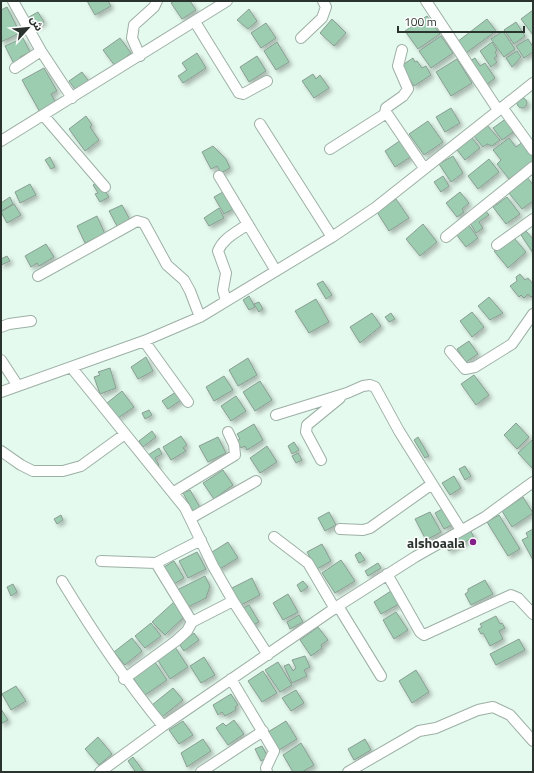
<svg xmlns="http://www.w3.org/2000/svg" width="534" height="773" font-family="'Titillium Web','Noto Sans Arabic',sans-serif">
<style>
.building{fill:#9ccdb1;stroke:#8a9d92;filter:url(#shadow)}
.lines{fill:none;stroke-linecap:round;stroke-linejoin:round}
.minor-casing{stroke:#9db0a5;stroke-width:12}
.minor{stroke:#fff;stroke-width:10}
.poi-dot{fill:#842089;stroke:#fff;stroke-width:1.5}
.labels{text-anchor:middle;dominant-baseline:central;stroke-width:3;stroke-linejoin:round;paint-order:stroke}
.poi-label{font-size:14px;font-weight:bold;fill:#2b332e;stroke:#fff;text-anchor:end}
</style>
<defs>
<filter id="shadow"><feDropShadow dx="3" dy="3" stdDeviation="2" flood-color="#0004"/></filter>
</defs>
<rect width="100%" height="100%" fill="#e5faee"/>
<path class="building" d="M87,1H108L111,6L95,15Z
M175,1H190L196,10L182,19L171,3Z
M7,7L20,33L1,42V10Z
M249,9L257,21L248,29L237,20Z
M533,10V35L521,19Z
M38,12L44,22L34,27L29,17Z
M427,16L440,34L418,49L405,31Z
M332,19L346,33L334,46L320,33Z
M487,19L496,31L466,53L457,42Z
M516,22L525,36L514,44L504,30Z
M266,23L276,38L261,48L251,33Z
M503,31L515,49L504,57L491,39Z
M441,36L453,53L431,68L419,51Z
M23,38L30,52L20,57L21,60L14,64L5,46Z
M120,38L131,53L115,66L103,50Z
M528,39L533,47V52L524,58L516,46Z
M277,42L289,62L276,70L264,51Z
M492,42L497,50L495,52L497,56L494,58L497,62L491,67L480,51Z
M517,51L521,57L512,67L506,58Z
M197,53L206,68L183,83L178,76L187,70L182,63Z
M257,56L266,71L249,82L240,67Z
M413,58L415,62L417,61L422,68L426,66L431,75L414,86L401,66Z
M475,58L480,66L485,63L495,78L485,86L468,62Z
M457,59L472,83L451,96L436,72Z
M44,68L57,91L51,94L57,105L41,114L22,80Z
M82,72L90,83L77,92L69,81Z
M313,74L316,79L320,75L329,88L314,98L302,81Z
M517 103a5 5 0 1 1 10 0a5 5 0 1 1-10 0Z
M451,108L460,123L445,132L436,117Z
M86,116L92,125L90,127L99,140L85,151L69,129Z
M507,118L516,130L502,140L493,128Z
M428,121L443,142L424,155L409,134Z
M486,124L500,140L492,146L487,144L483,147L473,135Z
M469,134L480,148L465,160L454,146Z
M509,138L516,147L524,141L533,153V161L509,179L497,164L501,160L493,150Z
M401,140L412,156L395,167L385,151Z
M213,146L226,159L230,168L221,173L217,166L211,169L202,152Z
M453,156L463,173L451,182L439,164Z
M50,157L55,167L51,169L45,160Z
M489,159L499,172L478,189L468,176Z
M443,176L449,186L441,192L434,182Z
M527,177L533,185V201L522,209L508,192Z
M99,181L109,197L100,202L95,194L98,193L93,185Z
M30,184L36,195L20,203L15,192Z
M223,192L233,209L224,214L214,197Z
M460,192L469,203L462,209L464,212L457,217L446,203Z
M10,197L13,204L1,211V203Z
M507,197L520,214L506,224L493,207Z
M396,199L409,218L389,231L377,212Z
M14,204L21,215L7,223L1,212Z
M122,205L130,220L117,226L109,211Z
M219,208L224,218L209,226L204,218Z
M485,210L489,215L479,222L483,228L476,233L470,223Z
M97,216L105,234L85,243L77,226Z
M423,224L437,242L420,256L406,239Z
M468,224L478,238L466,247L456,234Z
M526,231L533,239V253L521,235Z
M514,238L526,252L508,268L494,251L506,242Z
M46,244L54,257L39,266L37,263L31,267L25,256Z
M7,256L10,261L1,265V259Z
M520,274L525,280L528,278L533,284V295L531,297L528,294L524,298L521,295L519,297L510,286L517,281L516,277Z
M323,281L332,295L326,299L317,284Z
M249,296L255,307L249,310L243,300Z
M489,297L503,313L490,320L478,306Z
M316,299L329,322L309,333L295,311Z
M259,302L263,309L259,312L254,304Z
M472,312L484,327L472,337L460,321Z
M372,313L381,326L360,343L350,327Z
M391,313L395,319L389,322L385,317Z
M469,341L478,354L466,362L457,349Z
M146,357L153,371L138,379L131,367Z
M248,358L257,375L238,386L229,370Z
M110,368L116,388L100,394L94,377L100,375L98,372Z
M474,375L489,395L476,405L461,384Z
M224,376L233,390L214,401L206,387Z
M260,381L272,400L255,411L243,392Z
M122,391L134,407L118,418L107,403Z
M176,392L184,398L168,409L162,401Z
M236,396L246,411L231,421L221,406Z
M149,410L152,415L145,419L142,413Z
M516,423L529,437L517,449L504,435Z
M254,424L263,440L247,450L245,446L241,448L237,441L240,439L237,434Z
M152,431L156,437L143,447L139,441Z
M181,436L187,445L183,448L186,451L171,460L163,447Z
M218,437L226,453L208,462L199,446Z
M418,437L429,456L425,458L414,440Z
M533,439V469L518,453Z
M294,442L299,450L292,454L288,446Z
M267,446L277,462L260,473L250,458Z
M159,448L162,454L155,458L159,465L156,467L148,455Z
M298,453L302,460L296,463L292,456Z
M465,466L471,476L465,480L459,469Z
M223,470L233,485L214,499L203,483Z
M454,476L461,488L450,495L442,483Z
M190,490L201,509L194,513L183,493Z
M523,497L533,513L512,527L502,511Z
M444,508L454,524L444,529L435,513Z
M329,512L336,525L325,531L318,518Z
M430,512L441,532L426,540L415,519Z
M61,515L63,520L57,524L54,519Z
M499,515L520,549L508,556L487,522Z
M533,529V560L522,540L528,537L526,533Z
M470,530L474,537L449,551L445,545Z
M228,542L238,558L218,570L209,554Z
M322,544L331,561L317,569L307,552Z
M197,552L206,569L188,578L179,561Z
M360,552L365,560L359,563L355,555Z
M341,560L355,581L335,593L322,573Z
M174,561L184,578L174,584L164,567Z
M378,563L381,568L368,576L365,571Z
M205,576L210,586L206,598L186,608L177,590Z
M252,578L260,595L239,606L230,589Z
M485,580L493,594L471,605L465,594L468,592V589Z
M303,581L308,587L301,592L297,585Z
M13,584L17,592L11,596L7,587Z
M391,591L399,604L381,614L374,602Z
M288,594L298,612L283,620L273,603Z
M174,602L184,617L165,635L152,622Z
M249,605L259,622L251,626L243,608Z
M396,612L408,630L394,639L383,620Z
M299,615L303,622L290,629L287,622Z
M496,616L500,624L502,623L505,628L499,631L503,639L490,646L483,633L481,634L478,629L482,627L480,624Z
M151,623L161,636L145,648L135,636Z
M318,627L328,640L321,645L322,648L311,656L300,640Z
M194,633L199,640L184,651L179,644Z
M132,638L142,651L125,665L114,652Z
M519,639L525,650L496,665L490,654Z
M175,647L188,667L170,679L157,659Z
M305,656L310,667L304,670L307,676L292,683L284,666L289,664L293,671L296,668L292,660Z
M204,657L215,675L201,683L190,666Z
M155,662L167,680L145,695L133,678Z
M278,662L292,685L280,692L265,670Z
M416,670L429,692L412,703L399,681Z
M263,671L277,693L262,702L248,681Z
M16,686L26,701L11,710L2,694Z
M173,688L183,700L162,717L152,705Z
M296,690L304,703L291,711L282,698Z
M231,694L238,705L235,707L236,710L225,716L222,712L218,715L213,705Z
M1,709L8,720L1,724Z
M234,720L244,734L228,745L216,728L223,723L226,726Z
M183,721L193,735L179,744L169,730Z
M286,721L297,739L279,750L268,732Z
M98,737L112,754L99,765L85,749Z
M203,739L211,751L187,767L181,753Z
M365,739L371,750L354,760L348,749Z
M301,743L314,765L302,772H293L283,755Z
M262,746L268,757L261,761L255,749Z
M133,757L144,772H134L135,771L128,761Z"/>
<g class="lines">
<g class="minor-casing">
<path id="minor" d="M13,1L41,51L72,98
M426,1L498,110
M195,22L239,93L243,94L267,81
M301,38L322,18L326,7L323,1
M140,56L132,38L134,25L154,7L157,1
M15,68L41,51
M502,107L533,150
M385,114L386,108L403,96L408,89L398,66L402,50
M44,116L105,187
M260,124L332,237
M1,141L227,1
M330,149L385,114L388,115L424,168
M219,176L276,271
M446,237L533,167
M497,245L533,219
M38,276L137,221L144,223L167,265L184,280L190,291L200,317
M226,301L223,290L226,273L218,251C223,238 237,232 248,224
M1,327L9,324L31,321
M144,341L188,402
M450,351L465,369L475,367L512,344L533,314
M1,360L18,386
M71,367L185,508L213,566L233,601L268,655
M1,392L144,341L200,317L332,237L375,208L533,83
M276,415L347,393L363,386L370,385L375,387L399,431L461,530
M1,451L21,465L33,471H63L81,466L125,434
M321,460L306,432L307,425L340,398
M174,492L235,455L234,445L228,432
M191,518L256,481
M340,529L363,530L370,528L432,484
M274,537L308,563L335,609
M101,561L156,563L192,622
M156,563L201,540
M387,574L420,632L424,635L511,595L518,598L533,614
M62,581C93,632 125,680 163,726
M338,606L381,676
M124,679L176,641L187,631L192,622L233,601
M231,679L274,751L266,768L267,772
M100,772L163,726L338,606L415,557L485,517L533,482
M201,772L263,731
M348,772L419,731L436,728L478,710L493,707L510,715L533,741"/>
</g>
<use href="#minor" class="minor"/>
</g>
<circle class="poi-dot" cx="473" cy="542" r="4"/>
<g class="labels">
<g class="poi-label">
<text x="465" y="542">alshoaala</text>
</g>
</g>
<rect width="534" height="773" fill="none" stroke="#2b332e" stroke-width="4"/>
<g transform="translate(28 28) rotate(63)" stroke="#ffffff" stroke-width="3" paint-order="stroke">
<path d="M0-3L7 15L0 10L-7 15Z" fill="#2b332e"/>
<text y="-6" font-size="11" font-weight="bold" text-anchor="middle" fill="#2b332e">ش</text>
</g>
<path d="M398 26v6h126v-6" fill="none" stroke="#2b332e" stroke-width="2"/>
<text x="404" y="26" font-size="12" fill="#2b332e" stroke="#ffffff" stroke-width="3" paint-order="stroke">100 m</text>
</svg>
